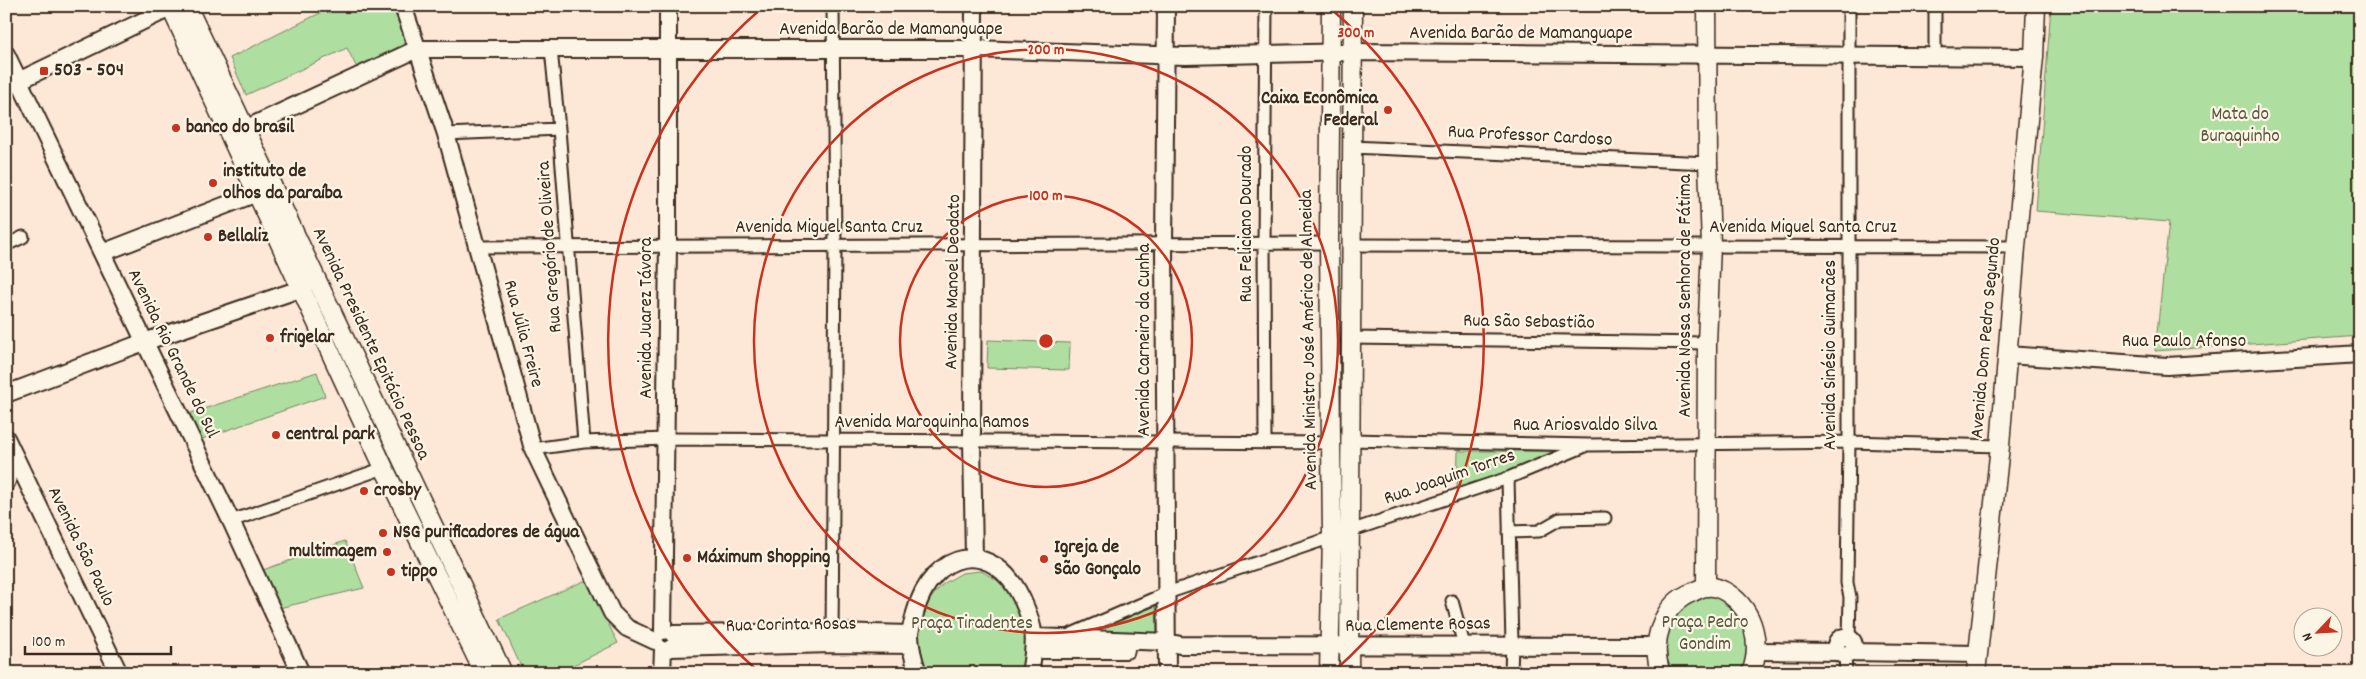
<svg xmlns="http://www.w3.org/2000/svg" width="2366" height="679" font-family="Dekko,sans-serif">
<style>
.green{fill:#aedfa0;stroke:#74845f}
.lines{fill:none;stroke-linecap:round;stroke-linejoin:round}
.street-casing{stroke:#3b2a1e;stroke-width:15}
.secondary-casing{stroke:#3b2a1e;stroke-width:20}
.primary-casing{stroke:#3b2a1e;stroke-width:21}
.street{stroke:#fcf5e5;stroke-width:11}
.secondary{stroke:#fcf5e5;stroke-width:16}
.primary{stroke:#fcf5e5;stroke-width:18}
.ring{fill:none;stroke:#c8321e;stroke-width:2.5}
.poi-dot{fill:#c8321e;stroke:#fcf5e5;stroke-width:2}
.labels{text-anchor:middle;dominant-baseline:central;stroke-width:4.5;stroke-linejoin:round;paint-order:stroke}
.street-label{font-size:19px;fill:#3b2a1e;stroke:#fcf5e5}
.poi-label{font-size:19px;font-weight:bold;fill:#3b2a1e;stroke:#fcf5e5;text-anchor:start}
.park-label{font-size:19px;fill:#58573e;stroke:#fcf5e5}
.centre{fill:#c8321e;stroke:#fcf5e5;stroke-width:2.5}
.ring-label{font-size:15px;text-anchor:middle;font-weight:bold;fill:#c8321e;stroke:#fcf5e5;stroke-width:4.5;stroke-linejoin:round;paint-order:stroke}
</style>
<rect width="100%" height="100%" fill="#fde7d7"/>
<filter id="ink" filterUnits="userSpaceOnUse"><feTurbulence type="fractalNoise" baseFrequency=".02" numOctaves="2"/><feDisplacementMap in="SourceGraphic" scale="10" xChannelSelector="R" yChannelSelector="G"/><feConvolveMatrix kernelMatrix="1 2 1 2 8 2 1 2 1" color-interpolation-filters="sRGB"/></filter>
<g filter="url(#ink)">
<path class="green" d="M334,6H392L407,43L357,68L347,48L246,95L230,58Z
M2051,6H2360V336L2155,351L2169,222L2036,211Z
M988,340L1070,343L1069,370L987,368Z
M317,372L325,396L199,440L188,414Z
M1458,451H1567L1457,491Z
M345,541L364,588L279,608L263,570Z
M981,571C989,576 1000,581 1007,587C1025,605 1030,650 1022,673H926L917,630L925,605L943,584L962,573Z
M586,580L618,643L557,673H524L499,619Z
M1710,594C1751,612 1750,633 1746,673H1671C1653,640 1670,624 1688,597Z
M1156,606L1157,636L1107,632L1105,628L1109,624Z"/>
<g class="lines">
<g class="street-casing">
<path id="street" d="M1849,6V442L1847,583L1850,597L1849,638
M551,49L559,129L584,442
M1935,56V6
M446,134L559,129
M1351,147L1708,163
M6,245L23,237
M1351,245L2016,247
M478,247L1329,243
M1350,338L1707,343
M1349,440L1589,445L1849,442L2000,446
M1265,441L1264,245L1266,6
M533,449L584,442L666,439L1333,443
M1508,478L1512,644L1511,673
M231,521L384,468
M1350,531L1508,478L1583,447
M1509,532L1539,531L1560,519L1605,518
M1452,601L1464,645
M1067,636L1167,593L1332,537
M832,638L835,246L833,6
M1845,655L1846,673"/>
</g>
<g class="secondary-casing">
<path id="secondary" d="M403,6L446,134L533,449L612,613L627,628L655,641
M1166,6L1164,246L1167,673
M6,54L231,521L301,673
M6,87L170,8
M245,129L417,49H975L1185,56L1353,52L2034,57
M102,253L257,193
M2008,355L2167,366L2360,354
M6,394L144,342L300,289L310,280
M6,438L119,673
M6,483L16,459
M974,558L972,440L974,6
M663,631L668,245V6
M673,634L832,632L910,634
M1035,637L1167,642L1180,645L1656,646
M1836 646a9 9 0 1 1 18 0a9 9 0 1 1-18 0Z
M671,648L832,644L911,645
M1034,650H1126
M1756,651L1839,652
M1851,652L1978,654
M662,673L663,650
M918,673C914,661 910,648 910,635C910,628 914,620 915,613C932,550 992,536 1022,599C1036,629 1036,641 1030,673"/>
</g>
<g class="primary-casing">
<path id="primary" d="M170,6L384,468L484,673
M187,6L503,673
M1706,586L1707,343L1711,245L1708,163L1707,6
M1329,673L1332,537L1329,243L1331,6
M1349,673L1353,6
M1661,673C1650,643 1661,604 1693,592C1697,590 1702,587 1707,587C1714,586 1723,590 1729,594C1754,611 1762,645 1751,673
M1976,673L2000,446L2016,247L2034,57L2036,6"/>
</g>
<use href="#street" class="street"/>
<use href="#secondary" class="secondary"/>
<use href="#primary" class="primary"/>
</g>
</g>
<g class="ring">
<circle cx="1046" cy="341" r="146"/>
<circle cx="1046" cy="341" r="292"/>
<path d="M759 672A438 438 0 0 1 762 8M1330 8A438 438 0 0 1 1333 672"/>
</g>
<g class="poi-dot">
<rect x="39" y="66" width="10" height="10" rx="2.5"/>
<circle cx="1388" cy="110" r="5"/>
<circle cx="176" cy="128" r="5"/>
<circle cx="213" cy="183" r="5"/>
<circle cx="208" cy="237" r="5"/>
<circle cx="270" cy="338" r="5"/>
<circle cx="276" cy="435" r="5"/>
<circle cx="364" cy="491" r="5"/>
<circle cx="383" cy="533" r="5"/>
<circle cx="387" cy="552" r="5"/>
<circle cx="687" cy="558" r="5"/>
<circle cx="1044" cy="559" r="5"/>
<circle cx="391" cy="572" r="5"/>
</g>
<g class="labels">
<g class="street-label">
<text x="891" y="30">Avenida Barão de Mamanguape</text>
<text x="1521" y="34">Avenida Barão de Mamanguape</text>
<text transform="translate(1530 137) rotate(3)">Rua Professor Cardoso</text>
<text transform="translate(1247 224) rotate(-90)">Rua Feliciano Dourado</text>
<text x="829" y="228">Avenida Miguel Santa Cruz</text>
<text x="1803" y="228">Avenida Miguel Santa Cruz</text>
<text transform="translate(551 247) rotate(-94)">Rua Gregório de Oliveira</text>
<text transform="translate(954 282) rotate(-89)">Avenida Manoel Deodato</text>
<text transform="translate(1686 296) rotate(-90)">Avenida Nossa Senhora de Fátima</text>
<text transform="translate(647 318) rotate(-90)">Avenida Juarez Távora</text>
<text transform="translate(1529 323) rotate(1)">Rua São Sebastião</text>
<text transform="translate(522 334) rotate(75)">Rua Júlia Freire</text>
<text transform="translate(1987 338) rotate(-85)">Avenida Dom Pedro Segundo</text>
<text transform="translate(1145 340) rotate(-90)">Avenida Carneiro da Cunha</text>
<text transform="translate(1310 340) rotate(-91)">Avenida Ministro José Américo de Almeida</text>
<text x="2184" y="342">Rua Paulo Afonso</text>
<text transform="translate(370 344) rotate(65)">Avenida Presidente Epitácio Pessoa</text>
<text transform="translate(172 354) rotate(64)">Avenida Rio Grande do Sul</text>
<text transform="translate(1831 355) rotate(-90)">Avenida Sinésio Guimarães</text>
<text x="932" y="423">Avenida Maroquinha Ramos</text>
<text x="1585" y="426">Rua Ariosvaldo Silva</text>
<text transform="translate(1450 478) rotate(-19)">Rua Joaquim Torres</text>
<text transform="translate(80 547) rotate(64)">Avenida São Paulo</text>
<text transform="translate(791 626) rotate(-1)">Rua Corinta Rosas</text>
<text transform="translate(1418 626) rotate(-1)">Rua Clemente Rosas</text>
</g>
<g class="poi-label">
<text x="54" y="71">503 - 504</text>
<text x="1378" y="99" text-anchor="end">Caixa Econômica<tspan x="1378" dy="22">Federal</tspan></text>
<text x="186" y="128">banco do brasil</text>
<text x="223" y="172">instituto de<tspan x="223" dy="22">olhos da paraíba</tspan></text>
<text x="218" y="237">Bellaliz</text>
<text x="280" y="338">frigelar</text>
<text x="286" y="435">central park</text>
<text x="374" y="491">crosby</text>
<text x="393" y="533">NSG purificadores de água</text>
<text x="1054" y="548">Igreja de<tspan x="1054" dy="22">São Gonçalo</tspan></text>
<text x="377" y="552" text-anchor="end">multimagem</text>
<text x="697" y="558">Máximum Shopping</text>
<text x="401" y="572">tippo</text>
</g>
<g class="park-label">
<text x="2240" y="115">Mata do<tspan x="2240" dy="22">Buraquinho</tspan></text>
<text x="1705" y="623">Praça Pedro<tspan x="1705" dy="22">Gondim</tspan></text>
<text x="972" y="624">Praça Tiradentes</text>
</g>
</g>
<circle cx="1046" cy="341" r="8" class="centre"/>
<g class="ring-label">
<text x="1356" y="37">300 m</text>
<text x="1046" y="54">200 m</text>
<text x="1046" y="200">100 m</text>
</g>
<rect width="2366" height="679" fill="none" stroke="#fcf5e5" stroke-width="25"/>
<rect x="12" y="12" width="2341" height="654" fill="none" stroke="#3b2a1e" stroke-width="2" filter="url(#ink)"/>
<g transform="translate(2318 632) rotate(245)"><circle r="24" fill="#fcf5e5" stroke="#afa495"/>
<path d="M0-4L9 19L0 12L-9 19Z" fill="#c8321e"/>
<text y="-8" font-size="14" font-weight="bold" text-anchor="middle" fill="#3b2a1e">N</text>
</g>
<path d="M25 646v8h146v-8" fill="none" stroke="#3b2a1e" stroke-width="2.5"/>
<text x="32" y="646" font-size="15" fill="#3b2a1e" stroke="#fcf5e5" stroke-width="4" paint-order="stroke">100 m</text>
</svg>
